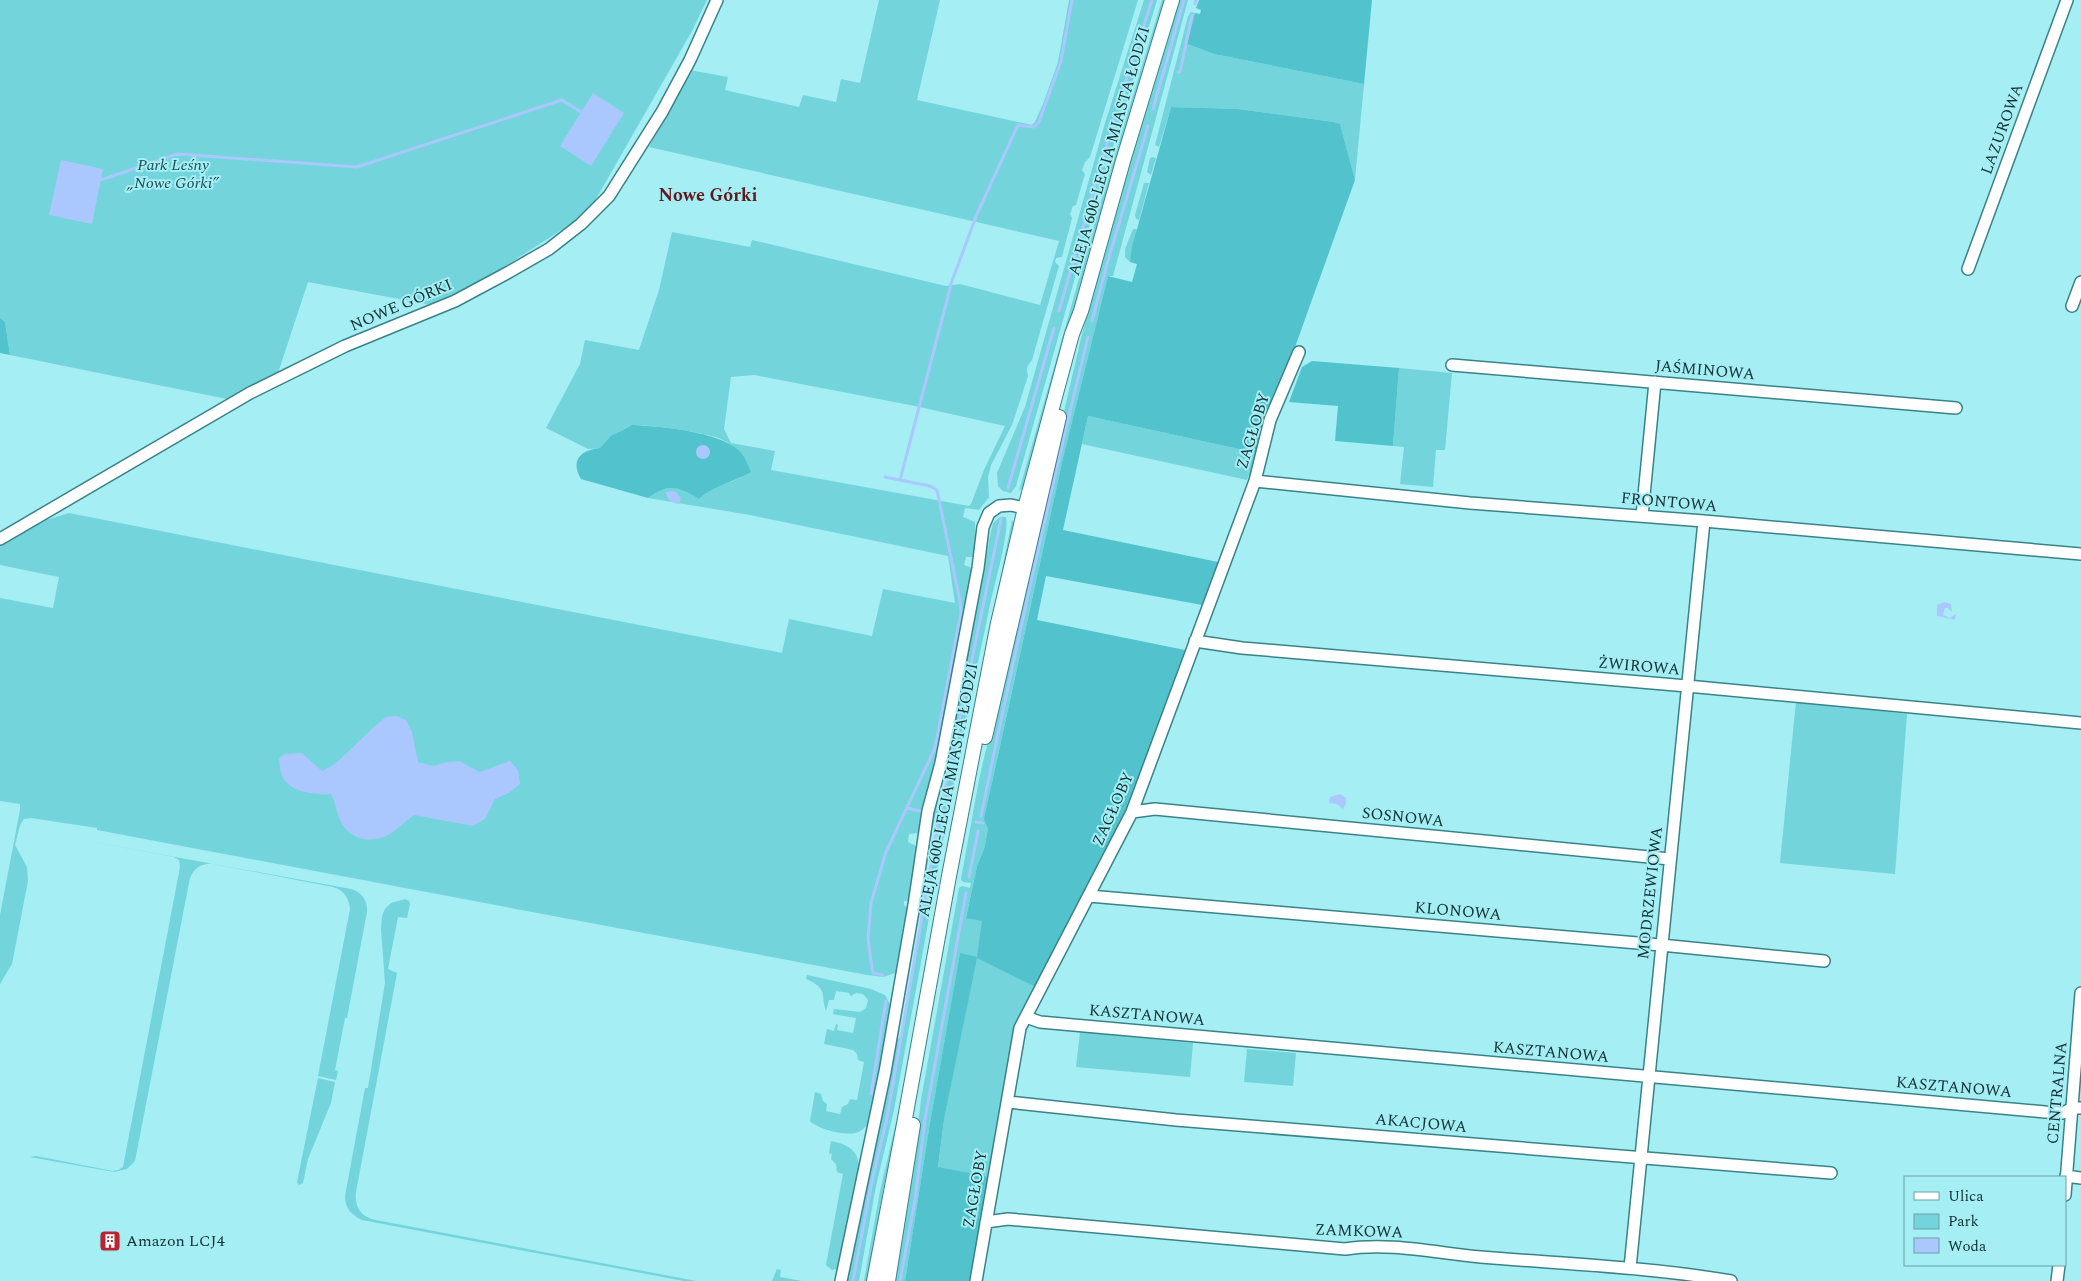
<svg xmlns="http://www.w3.org/2000/svg" width="2081" height="1281" font-family="Spectral,serif">
<style>
.green{fill:#73d4dc;fill-rule:evenodd}
.forest{fill:#52c3cc}
.water{fill:#aac8fd}
.lines{fill:none;stroke-linecap:round;stroke-linejoin:round}
.stream{stroke:#aac8fd;stroke-width:3}
.minor-casing{stroke:#398388;stroke-width:14}
.major-casing{stroke:#398388;stroke-width:16}
.minor{stroke:#fff;stroke-width:11}
.major{stroke:#fff;stroke-width:14}
.labels{text-anchor:middle;dominant-baseline:central;stroke-width:4;stroke-linejoin:round;paint-order:stroke}
.street-label{font-size:16px;fill:#123134;stroke:#a4eef4}
.park-label{font-size:16px;font-style:italic;fill:#1b4d51;stroke:#a4eef4}
.poi-label{font-size:16px;fill:#123134;stroke:#a4eef4;text-anchor:start}
.neighbourhood-label{font-size:18px;font-weight:bold;fill:#601b1e;stroke:#a4eef4}
</style>
<rect width="100%" height="100%" fill="#a4eef4"/>
<path class="green" d="M0,0H707L692,31L588,213L488,277L431,305L308,282L278,373L227,399L10,355L5,322L0,318Z
M879,0H940L917,100L1032,125L1035,122L1043,104L1058,62L1069,0H1138L1090,157L1085,162L1082,170L1085,174L1076,205L1073,206L1070,214L1072,218L1062,257L1056,258L1055,262L1059,266L1032,360C1027,368 1026,366 1028,376L1012,425L991,465L988,477L989,497L979,510L965,508L963,517L975,522V555L973,557H966L964,565L970,567L972,570L936,760L919,833L909,834L908,842L918,847L909,901H904V905L908,908L900,961L895,973L883,977L867,975L97,830V828L31,818L24,819L20,825L15,845L27,867L28,881L12,964L0,984V915L20,810V804L0,801V598L53,608L59,577L0,565V546L46,520L69,513L782,653L789,619L872,636L883,589L955,603L948,556L750,515L648,498C670,483 677,486 699,499C713,486 734,483 750,472C745,457 736,446 721,439C709,433 641,422 630,426C618,431 609,439 600,448L588,449L546,428L580,364L585,340L639,350L659,290L672,232L750,247L752,240L946,286L960,284L1040,305L1059,241L649,147L690,70L728,77L725,90L799,107L803,95L836,102L841,79L860,83ZM754,375L915,406L1005,426L984,470L971,504L969,506L771,470L775,451L731,443L724,429L731,377Z
M1144,0H1157L1093,214L1016,486L1011,493L1003,491L998,486L997,473L1025,407L1105,123Z
M1162,0H1165L1115,163L1026,484L1019,491L1102,197Z
M1179,0H1188L1113,276H1108L1063,458L992,782L988,829L984,849L977,866L966,917L982,920L1038,988L1021,1018L990,1177L938,1168L944,1120L976,958L960,954L930,1123L905,1281H895L910,1192L921,1100L959,888L962,886L970,888L971,883L963,882L961,879L979,780L1082,334L1139,130Z
M1191,12L1195,13L1187,44L1214,54L1364,84L1355,180L1340,124L1334,122L1238,109L1171,107L1159,147L1155,145L1188,16Z
M1153,157L1156,158L1151,175L1147,172L1150,158Z
M1144,183H1149L1139,220L1136,219L1135,215Z
M1133,229H1137L1130,262L1125,257V249Z
M1399,368L1452,373L1445,450H1436L1433,487L1400,484L1404,447L1393,446Z
M1088,416L1257,453L1247,480L1082,444Z
M1000,517H1006C1010,532 992,592 989,610C970,699 952,789 936,879L933,883L930,884L926,881L924,877H930L939,822L935,821V817L927,860L934,808L944,773L936,811L938,808L942,809L954,750L950,749L990,536L993,523Z
M1012,520L1016,526L900,1123L884,1186L867,1281H864L880,1191L901,1101L964,758Z
M1796,701L1907,714L1895,874L1780,863Z
M82,840L351,889C362,892 368,901 367,912L347,1018H345L335,1070L338,1071L336,1080L318,1076L350,909C349,898 344,890 333,887L213,864C202,863 194,868 190,878L135,1161L127,1169L114,1172L30,1157L36,1156L113,1171L118,1170L123,1167L180,867L179,860L174,857Z
M928,889L932,892L933,896L894,1110L876,1186L859,1281H846L896,1038L902,1039L926,895L921,894L923,890Z
M405,899L409,901L410,904L407,918L398,917L388,969L397,973L356,1192C354,1207 361,1217 376,1220L696,1281H684L362,1220C351,1215 345,1208 345,1196L365,1088H368L385,983L381,929L382,916L385,909L391,903Z
M807,975L871,989L885,995L891,1006L871,1118C868,1124 865,1129 858,1132C848,1137 817,1129 810,1121L815,1092L821,1094L823,1101L827,1104L826,1111L840,1114L842,1107L848,1104L850,1099L857,1100L864,1062L858,1060L857,1054L853,1050L824,1044L827,1029L834,1031L836,1024L838,1025L837,1030L853,1033L856,1018L833,1014L834,1009C844,1010 851,1011 860,1012L866,1008L868,1000L863,994L856,993L851,996L849,993L836,991L834,1000H829L826,1011C820,994 829,989 806,979Z
M1080,1032L1193,1043L1190,1077L1076,1067Z
M1247,1049L1296,1053L1293,1086L1244,1082Z
M318,1078L335,1082L331,1103L308,1159L303,1183L299,1185L297,1182Z
M831,1141C846,1144 858,1149 859,1166L841,1262L837,1269L832,1270L826,1265L843,1174L837,1172L836,1164L831,1159L832,1154L829,1153Z
M777,1269L781,1270L780,1277L802,1281H772Z"/>
<path class="forest" d="M1199,0H1372L1364,84L1214,54L1187,44L1195,13L1200,14L1201,10L1196,8Z
M1171,107L1238,109L1334,122L1340,124L1355,180L1257,453L1088,416L1063,530L1218,562L1202,605L1046,576L1037,620L1185,650L1127,811L1038,988L977,958L944,1120L938,1167L990,1177L971,1281H905L930,1123L960,953L977,957L982,921L966,918L977,866L984,849L988,829L984,819L1063,458L1108,276L1132,282L1137,264L1130,262L1132,247Z
M0,318L5,322L10,355L0,353Z
M1312,361L1399,368L1393,446L1335,441L1338,406L1289,402L1302,367Z
M632,425C659,426 726,432 742,454C746,459 748,466 751,472C734,482 713,486 699,499C677,486 670,483 648,498L581,479C570,461 580,450 600,448L611,436Z"/>
<path class="water" d="M593,93L624,113L591,166L560,146Z
M61,160L103,169L92,224L49,215Z
M696 452a7 7 0 1 1 14 0a7 7 0 1 1-14 0Z
M671,491L676,492L681,498L679,504C672,503 667,500 666,492Z
M1944,602L1951,604L1952,612L1948,608H1945L1943,615L1950,618L1956,614L1955,620L1937,616V605Z
M397,716L406,720L412,732L418,762L434,766L446,762L459,761L480,772L510,761L518,770L520,784L509,793L495,799L485,819L473,826L414,815C405,821 395,832 386,836C368,844 348,838 340,820C336,811 336,803 331,794C316,795 292,793 283,778C280,773 280,764 279,758L285,754L302,753L322,771L335,764L375,726L386,717Z
M1340,794L1346,798V804L1343,809L1337,804L1329,803L1330,797Z"/>
<g class="lines">
<path class="stream" d="M1195,4L1196,0
M1178,72H1180L1192,15
M1120,99L1152,0
M1153,109L1184,0
M101,180L177,154L357,167L562,100L581,112
M1059,311L1115,116
M1092,321L1107,264L1148,126
M900,480L952,281L977,214L1018,125L1034,127L1039,122L1061,61L1072,0
M1008,488L1054,328
M907,808L920,811
M941,809L1001,519
M936,815L944,816
M981,816C1014,656 1049,496 1088,337
M976,822L983,823
M929,877L938,821
M969,877L978,831
M883,975L873,973L872,968L868,939L871,903L886,852L935,748L961,613L960,601L937,490L930,486L885,477
M871,1094L886,1001
M853,1281L872,1181L887,1118L926,894
M900,1281L915,1200L925,1119L966,893"/>
<g class="minor-casing">
<path id="minor" d="M1968,269L2067,0
M2072,306L2081,282
M1452,365L1956,408
M1255,481L1470,503L1704,521L2081,554
M1642,516L1655,382
M0,539L250,393L345,346L455,301L509,272L549,249L581,224L609,196L662,112L690,60L717,0
M1195,641L1242,648L1687,686L2081,723
M1132,812L1155,809L1670,859
M1089,896L1661,945L1824,961
M1026,1017L1040,1022L2045,1112L2063,1113L2072,1108H2081
M1008,1102L1176,1120L1831,1173
M2066,1176L2081,1178
M2065,1195L2081,993
M986,1222L1008,1219L1345,1249C1390,1242 1436,1253 1481,1257C1565,1264 1649,1267 1731,1281
M1630,1268L1704,521
M841,1281L885,1072L914,905L928,811L941,763L978,568L983,527L989,513L999,506L1011,505L1033,510
M976,1281L1020,1028L1132,812L1255,481L1270,420L1299,352
M2057,1281L2059,1265"/>
</g>
<g class="major-casing">
<path id="major" d="M985,737L1059,417
M874,1281L904,1124L949,876L998,623L1025,508L1072,334L1081,311L1123,161L1172,0
M888,1281L913,1125"/>
</g>
<use href="#minor" class="minor"/>
<use href="#major" class="major"/>
</g>
<defs>
<g id="building-square" transform="scale(1.125)"><rect x="-9" y="-9" width="18" height="18" rx="4" fill="#b72532" stroke="#a4eef4"/><path d="M-4-6H4V6H1V3H-1V6H-4ZM-2.5-4.3h1.7v1.8h-1.7ZM.8-4.3h1.7v1.8H.8ZM-2.5-1h1.7V.8h-1.7ZM.8-1h1.7V.8H.8Z" fill="#fff"/></g>
</defs>
<g fill-rule="evenodd">
<use href="#building-square" x="110" y="1241"/>
</g>
<g class="labels">
<g class="street-label">
<text transform="translate(2002 129) rotate(-70)">LAZUROWA</text>
<text transform="translate(1109 151) rotate(-74)">ALEJA 600-LECIA MIASTA ŁODZI</text>
<text transform="translate(401 305) rotate(-23)">NOWE GÓRKI</text>
<text transform="translate(1705 370) rotate(5)">JAŚMINOWA</text>
<text transform="translate(1253 431) rotate(-73)">ZAGŁOBY</text>
<text transform="translate(1669 502) rotate(5)">FRONTOWA</text>
<text transform="translate(1639 666) rotate(5)">ŻWIROWA</text>
<text transform="translate(948 790) rotate(-79)">ALEJA 600-LECIA MIASTA ŁODZI</text>
<text transform="translate(1113 809) rotate(-66)">ZAGŁOBY</text>
<text transform="translate(1403 817) rotate(6)">SOSNOWA</text>
<text transform="translate(1650 893) rotate(-84)">MODRZEWIOWA</text>
<text transform="translate(1458 911) rotate(5)">KLONOWA</text>
<text transform="translate(1147 1015) rotate(5)">KASZTANOWA</text>
<text transform="translate(1551 1052) rotate(5)">KASZTANOWA</text>
<text transform="translate(1954 1087) rotate(5)">KASZTANOWA</text>
<text transform="translate(2057 1093) rotate(-85)">CENTRALNA</text>
<text transform="translate(1421 1123) rotate(5)">AKACJOWA</text>
<text transform="translate(975 1189) rotate(-80)">ZAGŁOBY</text>
<text transform="translate(1359 1231) rotate(2)">ZAMKOWA</text>
</g>
<g class="park-label">
<text x="173" y="165">Park Leśny<tspan x="173" dy="18">„Nowe Górki”</tspan></text>
</g>
<g class="poi-label">
<text x="126" y="1241">Amazon LCJ4</text>
</g>
<g class="neighbourhood-label">
<text x="708" y="195">Nowe Górki</text>
</g>
</g>
<rect x="1904" y="1176" width="162" height="90" fill="#a4eef4" stroke="#6aa2a7"/>
<rect x="1914" y="1192" width="25" height="8" fill="#ffffff" stroke="#6aa2a7"/>
<text x="1948" y="1201" font-size="15" fill="#123134">Ulica</text>
<rect x="1914" y="1214" width="25" height="15" fill="#73d4dc" stroke="#6aa2a7"/>
<text x="1948" y="1226" font-size="15" fill="#123134">Park</text>
<rect x="1914" y="1238" width="25" height="15" fill="#aac8fd" stroke="#6aa2a7"/>
<text x="1948" y="1251" font-size="15" fill="#123134">Woda</text>
</svg>
